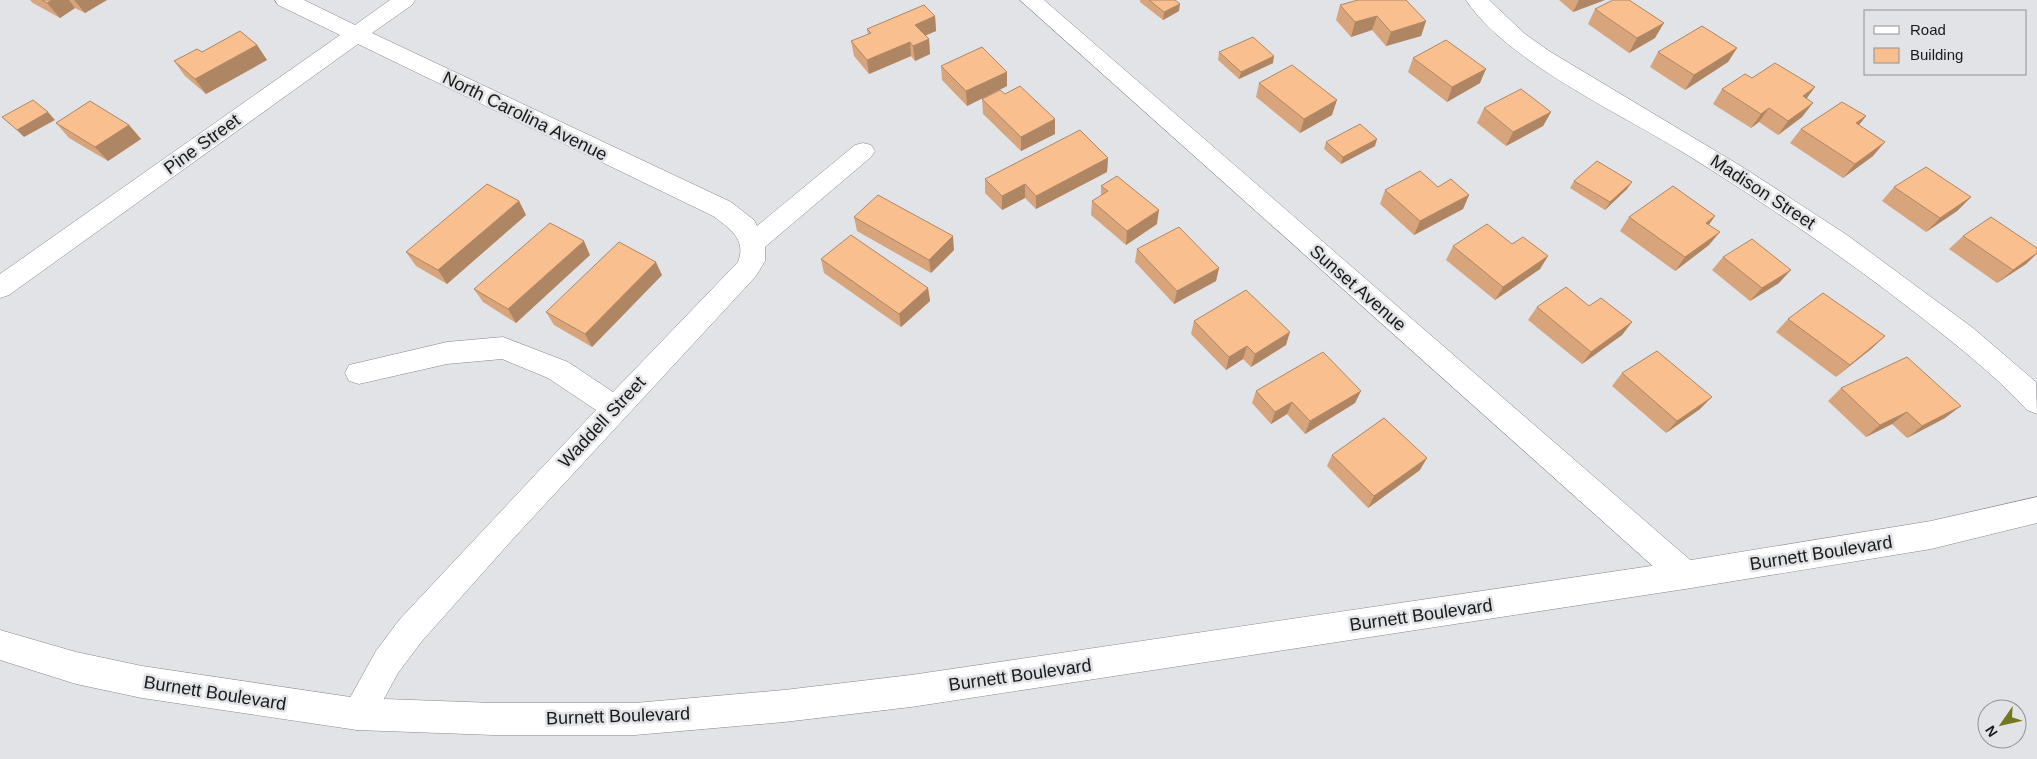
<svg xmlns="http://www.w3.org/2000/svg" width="2037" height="759" font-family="Helvetica,sans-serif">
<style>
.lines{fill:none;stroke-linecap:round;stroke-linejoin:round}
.minor-casing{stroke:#86868a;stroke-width:1}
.major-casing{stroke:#86868a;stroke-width:1}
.minor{fill:#fff;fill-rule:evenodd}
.major{fill:#fff;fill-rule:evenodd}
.wall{fill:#d7a47b}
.shaded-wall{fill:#af8664}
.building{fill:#fabf8f;stroke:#af8664}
.labels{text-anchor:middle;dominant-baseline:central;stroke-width:5;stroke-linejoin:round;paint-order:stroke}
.street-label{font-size:18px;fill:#19191a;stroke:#e2e3e7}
</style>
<rect width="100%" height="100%" fill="#e2e3e7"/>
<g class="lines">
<g class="minor-casing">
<path id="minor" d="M275,0H304L355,25L390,0H415L412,5L372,33L731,202L754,220L757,226L855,145L863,143L871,145L875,151L871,157L765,247V261L756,276L512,540L422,641L398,673L369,726L357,730L345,726L341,714L376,651L400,619L596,410L548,378L502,359L447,364L359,384L349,381L345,373L349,365L447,342L503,337L568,362L613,392L738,262C747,239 729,228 713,216L358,44L9,295L0,298V274L340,35L278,5Z
M1020,0H1044L1696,565L1700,575L1696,585L1685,589L1674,585Z
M1466,0H1489L1525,34L1549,51L1744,168L1847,235L1973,328L2036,382L2037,414L2027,410C1994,374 1955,344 1917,314C1841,255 1762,201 1681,151C1619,113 1505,60 1466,0Z"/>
</g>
<g class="major-casing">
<path id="major" d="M2037,497V523L1931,549L1685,589L911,707L784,722L635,735H494L357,730L142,698L76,684L0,660V630L76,652L142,666L357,698L494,703H635L784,690L911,675L1685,561L1931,521Z"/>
</g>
<use href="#minor" class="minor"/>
<use href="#major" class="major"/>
</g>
<path class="wall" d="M30,0H107L85,13L75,8L60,18L33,3Z
M1140,0H1175L1179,11L1163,20L1140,2Z
M1559,0H1605L1573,12Z
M1340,5L1426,21L1421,36L1386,46L1372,30L1351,37L1336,20Z
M1595,9L1655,38L1629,53L1588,24Z
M935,16L936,31L925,36L929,39L930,54L915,61L911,56L869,74L854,56L851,41L868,35L867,29Z
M257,45L267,60L206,94L185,76L174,61L202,52Z
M1737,48L1728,62L1685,90L1650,67L1658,52Z
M1219,52L1273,63L1239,79L1218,60Z
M1413,58L1480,83L1447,102L1408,72Z
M941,66L1007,72V86L967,106L942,80Z
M1752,78L1802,117L1778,135L1759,122L1751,128L1713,104L1722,89Z
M1259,83L1332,115L1300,133L1256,97Z
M1005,94L1055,119V134L1021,151L983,114L982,99Z
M1484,108L1551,112L1543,126L1506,146L1477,123Z
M1866,116L1859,125L1873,156L1843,178L1790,143L1801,129Z
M56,123L129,125L141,139L108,161L69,138Z
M1326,142L1375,146L1341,164L1324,149Z
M1108,158L1107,172L1036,209L1025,198L1002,210L985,193V179Z
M1574,181L1632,182L1627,189L1605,210L1570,188Z
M1101,186L1157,224L1126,245L1091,215L1092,201L1101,196Z
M1438,187L1469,195L1463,209L1414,235L1380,204L1385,190Z
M1894,187L1971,197L1957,211L1926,232L1882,201Z
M519,201L526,215L447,284L416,266L406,252Z
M1715,216L1709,224V245L1675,271L1620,231L1629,217Z
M854,217L954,250L931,273L857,231Z
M1963,236L2037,248V254L2026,264L1997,283L1949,249Z
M1512,244L1548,256L1540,269L1495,300L1446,260L1453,246Z
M1137,249L1219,268L1216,281L1174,304L1135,262Z
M590,255L516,323L483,302L474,289Z
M1723,257L1779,283L1750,301L1712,270Z
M821,259L928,288L930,301L901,327L824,273Z
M662,275L592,347L554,325L546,312Z
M1589,306L1632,322L1622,335L1582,364L1528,320L1537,307Z
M1788,319L1885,336L1871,349L1836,377L1776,332Z
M1194,321L1286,345L1251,367L1243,359L1226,370L1191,334Z
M1622,373L1700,409L1666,433L1612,386Z
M1841,388L1945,418L1907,438L1892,424L1866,437L1828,401Z
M1256,391L1355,403L1305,434L1287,414L1271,424L1252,403Z
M1332,455L1420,470L1368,508L1327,466Z"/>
<path class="shaded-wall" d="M52,0H69L75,8L60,18L47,3Z
M74,0H107L85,13Z
M1579,0H1605L1573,12Z
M1180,4L1179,11L1163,20L1164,12Z
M935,16L936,31L916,39L915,25Z
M1377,16L1372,30L1351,37L1355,22Z
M1426,21L1421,36L1386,46L1391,32Z
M1664,23L1655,38L1629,53L1637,38Z
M929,39L930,54L915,61L913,46Z
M910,42L911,56L869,74L867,60Z
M257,45L267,60L206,94L195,79Z
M1737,48L1728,62L1685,90L1694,75Z
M1274,56L1273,63L1239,79L1241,72Z
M1486,69L1480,83L1447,102L1452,87Z
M1007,72V86L967,106L966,91Z
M1815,87L1804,102L1803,96Z
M1337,100L1332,115L1300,133L1304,119Z
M1813,103L1802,117L1778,135L1788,121Z
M1769,108L1759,122L1751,128L1761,114Z
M48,112L55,120L24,137L17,130Z
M1551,112L1543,126L1506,146L1513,132Z
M1866,116L1854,131L1856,123Z
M1055,119V134L1021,151V137Z
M129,125L141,139L108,161L95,147Z
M1377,139L1375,146L1341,164L1343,157Z
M1885,142L1873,156L1843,178L1855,164Z
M1108,158L1107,172L1036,209V196Z
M1632,182L1627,189L1605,210L1610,202Z
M1025,184V198L1002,210V196Z
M1469,195L1463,209L1414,235L1420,221Z
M1971,197L1957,211L1926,232L1940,218Z
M519,201L526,215L447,284L438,270Z
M1159,210L1157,224L1126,245L1127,231Z
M1715,216L1705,230L1706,223Z
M1720,232L1709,245L1675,271L1685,257Z
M953,236L954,250L931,273L929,260Z
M584,241L590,255L516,323L508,309Z
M2037,253L2026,264L1997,283L2013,270Z
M1548,256L1540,269L1495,300L1503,287Z
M656,262L662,275L592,347L585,334Z
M1219,268L1216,281L1174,304L1177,291Z
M1791,270L1779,283L1750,301L1762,288Z
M928,288L930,301L901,327L899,314Z
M1632,322L1622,335L1582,364L1591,352Z
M1290,332L1286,345L1251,367L1255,354Z
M1885,336L1871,349L1836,377L1850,365Z
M1247,346L1243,359L1226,370L1229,357Z
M1361,391L1355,403L1305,434L1310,421Z
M1712,397L1700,409L1666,433L1677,421Z
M1292,402L1287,414L1271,424L1275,412Z
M1961,406L1945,418L1907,438L1922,426Z
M1907,412L1892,424L1866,437L1880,425Z
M1427,458L1420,470L1368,508L1374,496Z"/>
<path class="building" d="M42,0H52L47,3Z
M1149,0H1175L1180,4L1164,12Z
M1358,0H1406L1426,21L1391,32L1377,16L1355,22L1340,5Z
M1613,0H1629L1664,23L1637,38L1595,9Z
M924,5L935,16L915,25L929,39L913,46L910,42L867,60L851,41L871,33L867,29Z
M1702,26L1737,48L1694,75L1658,52Z
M240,31L257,45L195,79L174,61L197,49L202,52Z
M1253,37L1274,56L1241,72L1219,52Z
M1446,40L1486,69L1452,87L1413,58Z
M982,47L1007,72L966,91L941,66Z
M1775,63L1815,87L1803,96L1813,103L1788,121L1769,108L1761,114L1722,89L1745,74L1752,78Z
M1292,65L1337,100L1304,119L1259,83Z
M1020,86L1055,119L1021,137L982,99L1000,90L1005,94Z
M1521,89L1551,112L1513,132L1484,108Z
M33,100L48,112L17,130L2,117Z
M90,101L129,125L95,147L56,123Z
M1842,102L1866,116L1856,123L1885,142L1855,164L1801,129Z
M1360,124L1377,139L1343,157L1326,142Z
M1080,130L1108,158L1036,196L1025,184L1002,196L985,179Z
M1597,161L1632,182L1610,202L1574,181Z
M1926,167L1971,197L1940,218L1894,187Z
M1420,171L1438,187L1451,179L1469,195L1420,221L1385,190Z
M1117,176L1159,210L1127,231L1092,201L1108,191L1101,186Z
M487,184L519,201L438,270L406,252Z
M1673,186L1715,216L1706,223L1720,232L1685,257L1629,217Z
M878,195L953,236L929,260L854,217Z
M1991,217L2037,248V253L2013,270L1963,236Z
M550,223L584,241L508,309L474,289Z
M1487,224L1512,244L1523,237L1548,256L1503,287L1453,246Z
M1179,227L1219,268L1177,291L1137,249Z
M851,235L928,288L899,314L821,259Z
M1752,239L1791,270L1762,288L1723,257Z
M619,242L656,262L585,334L546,312Z
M1566,287L1589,306L1601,298L1632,322L1591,352L1537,307Z
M1246,290L1290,332L1255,354L1247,346L1229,357L1194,321Z
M1823,293L1885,336L1850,365L1788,319Z
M1657,351L1712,397L1677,421L1622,373Z
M1323,352L1361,391L1310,421L1292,402L1275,412L1256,391Z
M1907,357L1961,406L1922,426L1907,412L1880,425L1841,388Z
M1384,418L1427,458L1374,496L1332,455Z"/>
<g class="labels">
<g class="street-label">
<text transform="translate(525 116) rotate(26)">North Carolina Avenue</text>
<text transform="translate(202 144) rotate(-36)">Pine Street</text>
<text transform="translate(1763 192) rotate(33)">Madison Street</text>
<text transform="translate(1358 288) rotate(41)">Sunset Avenue</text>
<text transform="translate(602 422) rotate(-47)">Waddell Street</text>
<text transform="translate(1821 553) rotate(-9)">Burnett Boulevard</text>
<text transform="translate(1421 615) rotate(-8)">Burnett Boulevard</text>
<text transform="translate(1020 675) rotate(-8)">Burnett Boulevard</text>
<text transform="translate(215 693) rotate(9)">Burnett Boulevard</text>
<text transform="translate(618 716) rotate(-2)">Burnett Boulevard</text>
</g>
</g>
<rect x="1864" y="10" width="162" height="65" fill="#e2e3e7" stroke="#929295"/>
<rect x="1874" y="26" width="25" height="8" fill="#ffffff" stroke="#929295"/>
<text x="1910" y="35" font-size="15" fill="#19191a">Road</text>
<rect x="1874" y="48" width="25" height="15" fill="#fabf8f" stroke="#929295"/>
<text x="1910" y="60" font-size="15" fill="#19191a">Building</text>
<g transform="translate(2002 724) rotate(236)"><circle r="24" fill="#e2e3e7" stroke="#929295"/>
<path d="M0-4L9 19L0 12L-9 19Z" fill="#75771e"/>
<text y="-8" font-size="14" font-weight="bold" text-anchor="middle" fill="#19191a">N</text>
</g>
</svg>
